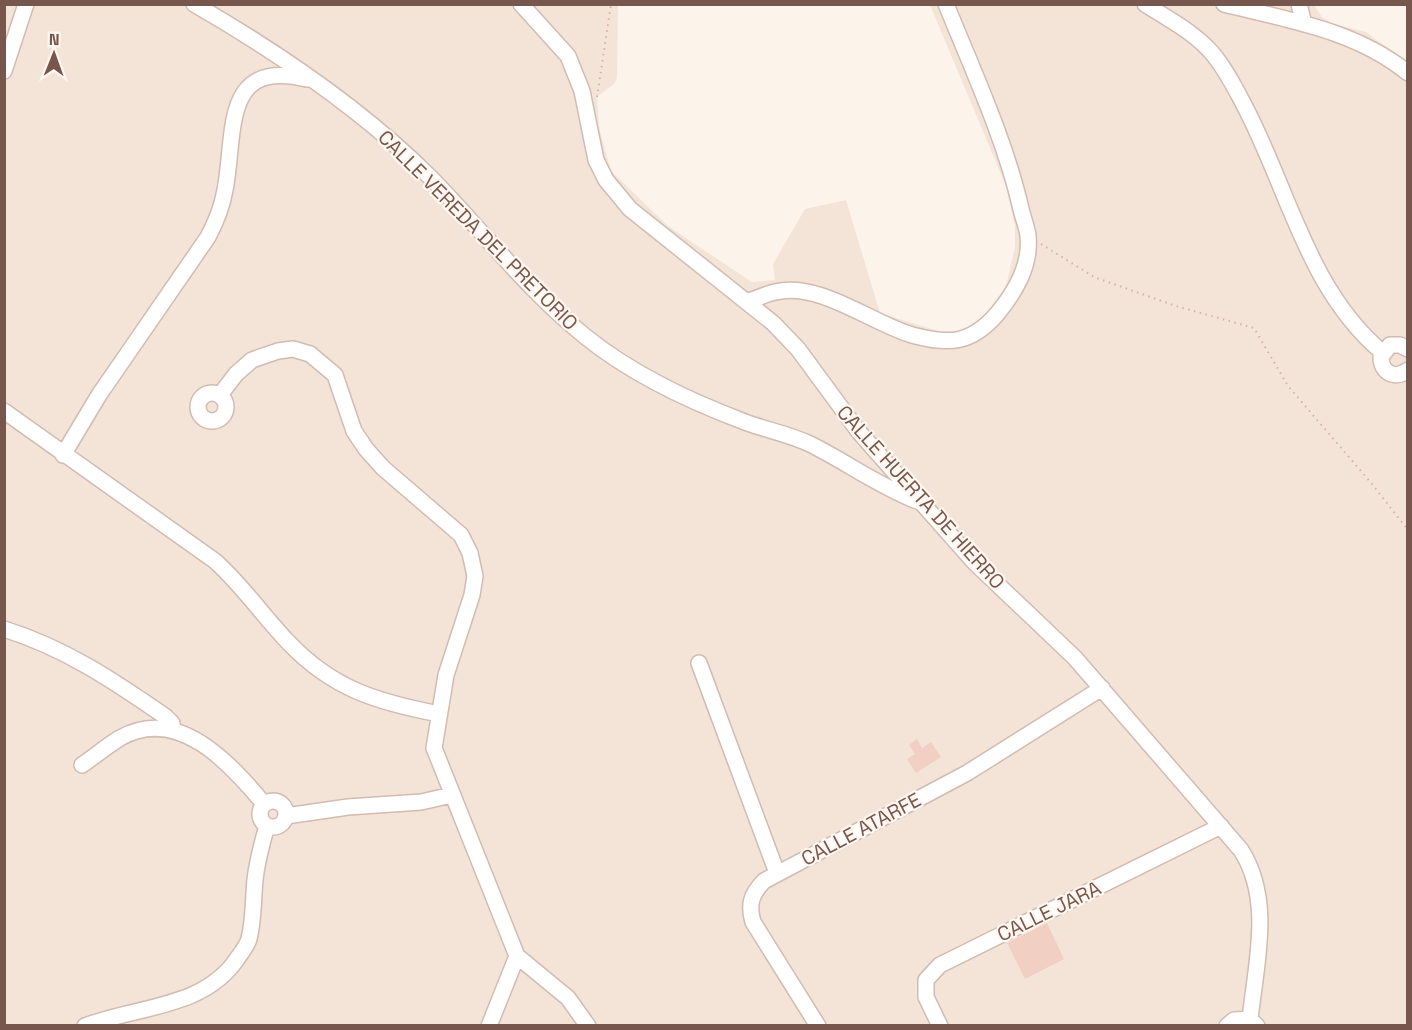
<svg xmlns="http://www.w3.org/2000/svg" width="1412" height="1030" font-family="'Space Grotesk',sans-serif">
<style>
.residential{fill:#f4e4d8}
.building{fill:#f1cfc2}
.lines{fill:none;stroke-linecap:round;stroke-linejoin:round}
.minor-casing{stroke:#d1bcb1;stroke-width:18}
.path{stroke:#d7b2a4;stroke-width:2;stroke-dasharray:1.5 4.5;stroke-linecap:butt}
.minor{stroke:#fff;stroke-width:15}
.labels{text-anchor:middle;dominant-baseline:central;stroke-width:4.5;stroke-linejoin:round;paint-order:stroke}
.street-label{font-size:20px;fill:#77574d;stroke:#fff7f0}
</style>
<rect width="100%" height="100%" fill="#fcf3ea"/>
<path class="residential" d="M5,5H618L617,78L614,84L597,97L599,127L611,171L668,226L752,282L775,280L773,264L805,209L846,200L880,313L948,334L962,332L974,325L1004,295L1015,247V226L1006,186L930,5H1314L1322,17L1332,24L1366,32L1407,62V1025L5,1026Z"/>
<path class="building" d="M917,739L922,748L931,742L941,757L916,773L907,759L915,754L909,745Z
M1047,923L1064,959L1025,979L1007,943Z"/>
<g class="lines">
<g class="minor-casing">
<path id="minor" d="M194,4C279,53 362,109 431,178C483,231 528,291 586,337C633,375 689,401 745,422C766,430 789,434 810,444C846,462 879,486 917,501
M521,4L568,56L582,91L596,160L606,180L630,209L773,323L798,349L859,432L975,563L1075,658L1241,850C1273,900 1256,963 1250,1019
M1145,4C1168,19 1194,32 1212,53C1225,68 1234,86 1243,103C1288,187 1307,289 1382,352
M1224,4C1288,20 1355,30 1408,73
M1299,4L1304,24
M4,71L26,4
M749,301C758,298 766,294 775,292C819,281 871,323 912,335C949,345 971,344 997,314C1015,292 1031,266 1028,236C1027,227 1023,218 1021,209C1005,139 973,71 946,4
M1408,349L1400,345H1390L1381,357C1381,373 1395,380 1408,370
M198 407a14 14 0 1 1 28 0a14 14 0 1 1-28 0Z
M220,395L236,374L252,360L278,351L293,349L310,354L335,375L354,431L366,449L383,468L461,535L470,553L475,576L472,595L446,675L434,748L517,956L568,998L588,1026
M4,411L215,561C243,586 263,616 289,643C333,689 377,702 439,714
M63,455L99,395L208,237C216,222 222,207 225,190C236,133 221,58 307,79
M4,629C65,648 114,681 166,717L172,723V729
M699,663L777,873
M82,765C95,756 107,746 120,738C178,705 230,763 264,804
M260 814a13 13 0 1 1 26 0a13 13 0 1 1-26 0Z
M286,816L348,807L421,802L452,795
M85,1026C136,1006 203,1009 237,959C241,953 247,946 249,939C254,919 253,900 255,880C257,861 262,843 267,826
M489,1026L517,956
M818,1026L753,922C748,905 751,894 764,881L967,773L1102,688
M940,1026L926,997V980L940,965L1221,826
M1227,1026L1234,1020L1250,1019L1257,1026"/>
</g>
<path class="path" d="M597,97L611,4
M1041,244L1094,277L1176,306L1254,328L1288,386L1372,484L1408,530"/>
<use href="#minor" class="minor"/>
</g>
<g class="labels">
<g class="street-label">
<text transform="translate(478 230) rotate(45)">CALLE VEREDA DEL PRETORIO</text>
<text transform="translate(921 497) rotate(48)">CALLE HUERTA DE HIERRO</text>
<text transform="translate(861 829) rotate(-28)">CALLE ATARFE</text>
<text transform="translate(1049 911) rotate(-26)">CALLE JARA</text>
</g>
</g>
<rect width="1412" height="1030" fill="none" stroke="#77574d" stroke-width="12"/>
<g transform="translate(54 54) rotate(1)" stroke="#fff7f0" stroke-width="4.5" paint-order="stroke">
<path d="M0-4.5L10 22L0 15L-10 22Z" fill="#77574d"/>
<text y="-9" font-size="16" font-weight="bold" text-anchor="middle" fill="#77574d">N</text>
</g>
</svg>
